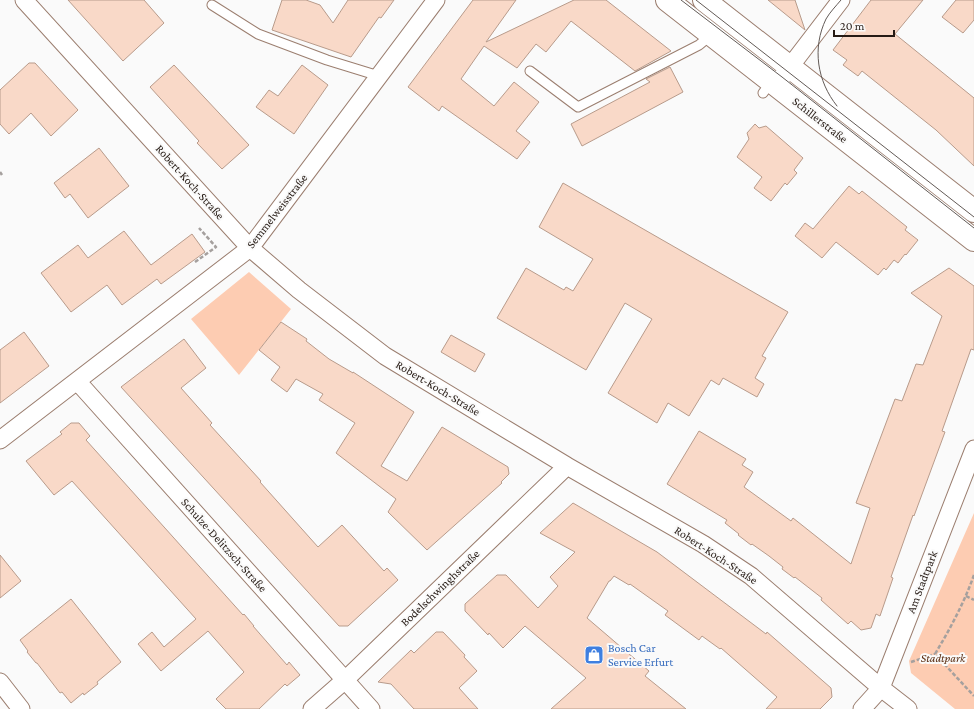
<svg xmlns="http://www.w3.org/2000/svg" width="974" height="709" font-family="'Crimson Pro',serif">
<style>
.green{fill:#fdccb2}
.building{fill:#f9d9c8;stroke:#b89b8b}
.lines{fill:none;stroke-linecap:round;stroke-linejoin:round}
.service-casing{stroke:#9b7e6f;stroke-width:11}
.minor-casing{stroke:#9b7e6f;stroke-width:19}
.secondary-casing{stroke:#9b7e6f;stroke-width:24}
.path{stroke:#a5a09e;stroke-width:2.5;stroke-dasharray:4 2;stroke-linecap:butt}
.service{stroke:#fff;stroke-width:9}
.minor{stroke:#fff;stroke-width:17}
.secondary{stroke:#fff;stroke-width:22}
.tram{stroke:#635b57;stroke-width:1}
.labels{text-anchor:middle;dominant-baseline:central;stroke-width:4;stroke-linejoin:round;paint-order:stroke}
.street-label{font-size:12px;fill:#261b15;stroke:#fafafa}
.shop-label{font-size:12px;fill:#366cbe;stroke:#fafafa;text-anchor:start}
.park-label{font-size:12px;font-style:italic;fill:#5b2e12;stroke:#fafafa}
</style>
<rect width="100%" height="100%" fill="#fafafa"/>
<path class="green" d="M249,272L291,309L239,375L191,319Z
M974,513V709H955L911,673L909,661Z"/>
<path class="building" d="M68,0H144L164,23L123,61Z
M282,0H306L320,5L333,23L348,0H394L381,18L379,17L351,57L272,30Z
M473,0H516L486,42L574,0H606L671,51L635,71L571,21L546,52L536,44L517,68L484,46L461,79L494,106L514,82L539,102L516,131L530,142L517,159L442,106L439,111L408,87Z
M768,0H795L805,30Z
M871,0H923L895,34L974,98V166L936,130L862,71L858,76L843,65L847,60L833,50Z
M956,0H974V20L963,33L942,17Z
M29,63H35L78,110L51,136L31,113L9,134L0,124V90Z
M174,65L249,145L222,169L197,143L199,141L150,87Z
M302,65L328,85L294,134L256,107L269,90L278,96Z
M670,67L683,92L582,146L571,124L650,82L646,79Z
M755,124L759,128L766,126L803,158L794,170L797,173L787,185L785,183L771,201L754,188L762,177L737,157L749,139L747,133Z
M99,148L129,186L88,218L70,194L65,198L54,183Z
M563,183L788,312L762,356L766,358L755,378L764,384L757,397L723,378L719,385L711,380L689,416L668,403L657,423L608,393L652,319L625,303L586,370L497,318L526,268L564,290L566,287L573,291L593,259L539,227Z
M849,186L859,194L862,191L907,227L905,230L918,240L906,255L905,254L898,263L894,260L886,270L884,268L878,275L836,242L822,258L795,236L805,223L813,229Z
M124,231L151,265L192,234L205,252L161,284L157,279L122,305L107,285L71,312L41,273L78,245L88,258Z
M949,268L974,286V350L971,349L942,431L945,432L914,516L913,515L891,577L893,578L880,616L876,614L871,628L861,630L851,621L848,624L821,600L822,598L795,577L794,578L782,569L783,567L769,556L752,544L751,545L738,535L739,534L725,523L727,520L667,484L699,431L746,459L742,465L753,472L744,487L791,521L793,518L851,564L870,508L856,503L895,399L902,401L916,364L923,365L942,316L911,293Z
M281,322L307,339L306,341L329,359L353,373V372L414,412L381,466L407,481L442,427L508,467L509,474L501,482L502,483L427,550L388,512L396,499L336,453L355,423L319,400L323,394L296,379L287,392L271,380L280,367L259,350Z
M24,332L49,366L0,403V350Z
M451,335L485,354L475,372L441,352Z
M184,339L206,368L181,388L212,423L210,425L261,481L260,482L318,547L342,525L384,571L387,568L398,580L348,626H339L121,387Z
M71,423H79L90,436L86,440L243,615L244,614L254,626H253L287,665L289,662L300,675L287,686L285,684L259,709H226L216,699L244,672L208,631L161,671L138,644L152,632L164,647L196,619L72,481L54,495L26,461L62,434L60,432Z
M573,503L657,552L766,634L767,632L831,688L832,697L820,709H766L777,697L721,648L720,649L702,636L699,640L665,615L668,611L630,584L629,585L614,576L610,581H609L587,618L649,671L645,676L686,709H551L586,678L525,626L503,648L489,633L488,635L465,611V604L497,575H506L538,608L558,586L550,577L575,552L540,533Z
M0,555L21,581L0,598Z
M71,599L121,662L97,682L98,684L84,695L83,693L71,703L62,692L60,693L37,663H36L27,652L28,651L20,640Z
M436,632H443L465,655L464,657L477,671L459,688L478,709H414L391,684L378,682L411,650L414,653Z"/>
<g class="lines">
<g class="service-casing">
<path id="service" d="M212,5L258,34L327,60L379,76
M530,71L578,107L699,45L711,35
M763,93L771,82"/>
</g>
<g class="minor-casing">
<path id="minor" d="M24,0L250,248L299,290L385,356L567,466L703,544L751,576L881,688L908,709
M776,85L841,0
M77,381L371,709
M0,440L250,248L436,0
M0,682L21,709
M312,709L345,680L567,466
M862,709L881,688L974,449"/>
</g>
<g class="secondary-casing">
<path id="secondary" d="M667,0L974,240
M704,0L974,211"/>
</g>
<path class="path" d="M0,172L2,175
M195,262L216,247L199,228
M974,575C964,603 950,629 935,654L974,696
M966,596L974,600
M911,662L935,654"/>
<use href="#service" class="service"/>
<use href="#minor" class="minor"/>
<use href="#secondary" class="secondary"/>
<path class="tram" d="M681,0L782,77L974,228
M696,0L974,217
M837,106C817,81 812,48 826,19C830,12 836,6 841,0"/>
</g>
<defs>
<g id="shop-square" transform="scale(1)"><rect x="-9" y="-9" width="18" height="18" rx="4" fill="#3f7fe0" stroke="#fafafa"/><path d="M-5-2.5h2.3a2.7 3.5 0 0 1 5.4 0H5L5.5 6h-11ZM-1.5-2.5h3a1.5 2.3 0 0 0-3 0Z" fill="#fff"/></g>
</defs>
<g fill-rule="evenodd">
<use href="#shop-square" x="594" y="655"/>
</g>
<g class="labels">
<g class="street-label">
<text transform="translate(820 120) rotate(38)">Schillerstraße</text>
<text transform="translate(190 182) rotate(48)">Robert-Koch-Straße</text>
<text transform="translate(277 211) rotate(-52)">Semmelweisstraße</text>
<text transform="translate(438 388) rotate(31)">Robert-Koch-Straße</text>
<text transform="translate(224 545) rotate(48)">Schulze-Delitzsch-Straße</text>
<text transform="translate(716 555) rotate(33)">Robert-Koch-Straße</text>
<text transform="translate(922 582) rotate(-69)">Am Stadtpark</text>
<text transform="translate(440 588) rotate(-44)">Bodelschwinghstraße</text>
</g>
<g class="shop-label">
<text x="608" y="648">Bosch Car<tspan x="608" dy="14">Service Erfurt</tspan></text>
</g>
<g class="park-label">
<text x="943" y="658">Stadtpark</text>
</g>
</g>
<path d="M834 30v6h60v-6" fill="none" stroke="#261b15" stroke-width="2"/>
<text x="840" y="30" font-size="12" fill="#261b15" stroke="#fafafa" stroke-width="3" paint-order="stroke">20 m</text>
</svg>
